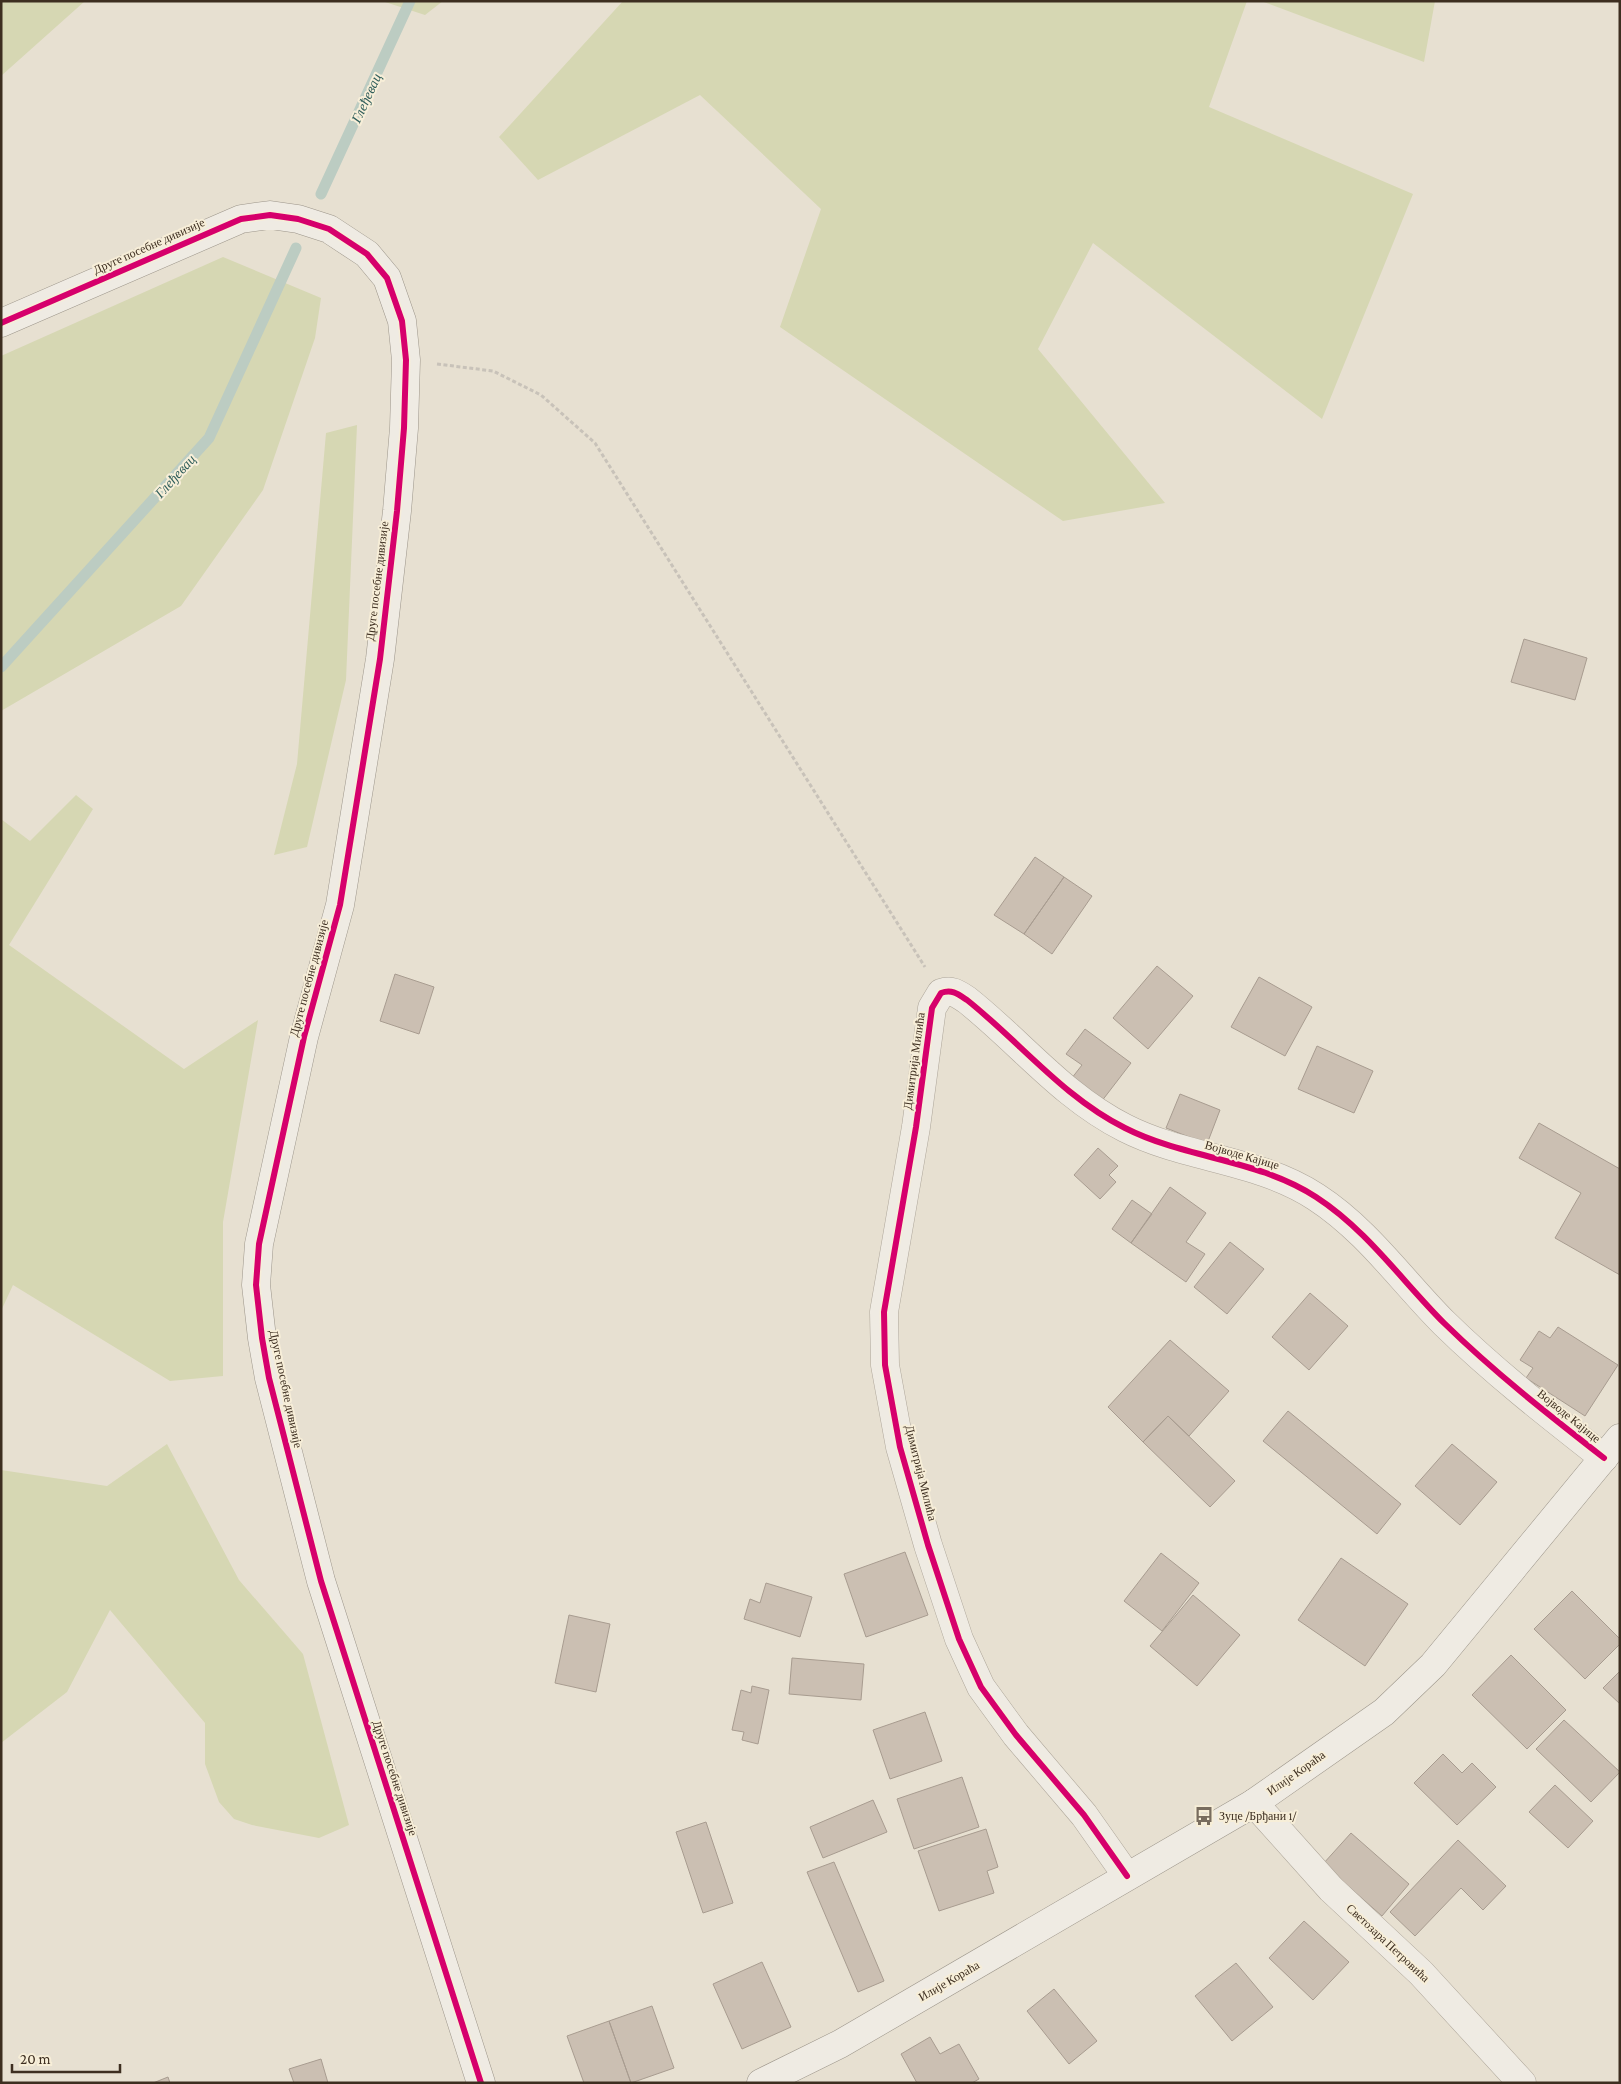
<svg xmlns="http://www.w3.org/2000/svg" width="1621" height="2084" font-family="'Crimson Pro',serif">
<style>
.green{fill:#d6d7b3}
.lines{fill:none;stroke-linecap:round;stroke-linejoin:round}
.stream{stroke:#bcccc2;stroke-width:11}
.building{fill:#cbbfb2;stroke:#a89c90}
.street-casing{stroke:#ada599;stroke-width:29}
.secondary-casing{stroke:#9c958a;stroke-width:29}
.path{stroke:#c8c2b9;stroke-width:3;stroke-dasharray:4 2.5;stroke-linecap:butt}
.street{stroke:#efebe3;stroke-width:28}
.secondary{stroke:#efebe3;stroke-width:28}
.cycleway-casing{stroke:#f7eed8;stroke-width:9}
.cycleway{stroke:#d6006c;stroke-width:6}
.labels{text-anchor:middle;dominant-baseline:central;stroke-width:4;stroke-linejoin:round;paint-order:stroke}
.street-label{font-size:12px;fill:#3d2e20;stroke:#f7eed8}
.poi-label{font-size:12px;fill:#3d2e20;stroke:#f7eed8;text-anchor:start}
.water-label{font-size:14px;font-style:italic;fill:#2f5d5a;stroke:#f7eed8}
</style>
<rect width="100%" height="100%" fill="#e7e0d1"/>
<path class="green" d="M1,1H85L1,76Z
M382,1H443L425,15Z
M623,1H1247L1209,107L1413,194L1322,419L1093,243L1038,349L1165,503L1063,521L780,327L821,209L700,95L538,180L499,137Z
M1261,1H1435L1424,62Z
M223,257L321,298L315,338L263,490L181,606L1,711V356Z
M357,425L346,680L307,847L274,855L297,764L326,433Z
M76,795L93,809L9,945L184,1069L258,1020L223,1222V1376L170,1381L13,1285L1,1311V819L30,841Z
M167,1444L239,1580L303,1654L349,1825L319,1838L252,1825L234,1819L219,1802L205,1764V1723L110,1610L67,1692L1,1743V1470L107,1486Z"/>
<g class="lines">
<path class="stream" d="M321,194L410,1
M1,667L209,438L296,248"/>
</g>
<path class="building" d="M1524,639L1587,658L1575,700L1511,682Z
M1035,857L1064,877L1024,934L994,915Z
M1064,877L1092,896L1052,954L1024,934Z
M1157,966L1193,996L1148,1049L1113,1018Z
M395,974L434,987L419,1034L380,1021Z
M1259,977L1312,1007L1285,1056L1231,1027Z
M1085,1029L1131,1063L1098,1106L1068,1083L1082,1065L1066,1054Z
M1317,1046L1373,1071L1354,1113L1298,1089Z
M1180,1094L1220,1110L1207,1144L1166,1128Z
M1539,1123L1620,1169V1275L1555,1238L1581,1193L1519,1158Z
M1098,1148L1118,1166L1109,1175L1116,1182L1100,1199L1074,1175Z
M1170,1187L1206,1213L1186,1242L1205,1254L1186,1282L1131,1243Z
M1132,1200L1152,1214L1131,1243L1112,1229Z
M1230,1242L1264,1269L1227,1314L1194,1287Z
M1310,1293L1348,1326L1309,1370L1272,1337Z
M1558,1327L1618,1365L1585,1416L1526,1378L1533,1368L1520,1360L1539,1331L1550,1338Z
M1170,1340L1229,1391L1189,1436L1168,1416L1143,1442L1108,1407Z
M1288,1411L1401,1504L1377,1534L1263,1441Z
M1168,1416L1235,1481L1210,1507L1143,1442Z
M1452,1444L1497,1482L1460,1525L1415,1486Z
M905,1552L928,1615L866,1637L844,1574Z
M1161,1553L1199,1583L1162,1631L1124,1601Z
M1341,1558L1408,1604L1365,1666L1298,1620Z
M766,1583L812,1597L800,1637L744,1619L750,1599L760,1603Z
M1572,1591L1620,1639V1644L1585,1679L1534,1629Z
M1193,1595L1240,1635L1197,1686L1150,1646Z
M569,1615L610,1624L596,1692L555,1683Z
M1511,1655L1566,1710L1527,1749L1472,1695Z
M792,1658L864,1664L861,1700L789,1694Z
M1620,1671V1704L1603,1688Z
M752,1686L769,1690L758,1744L742,1740L744,1732L732,1730L741,1690L751,1693Z
M925,1712L942,1761L890,1779L873,1730Z
M1564,1720L1620,1772L1591,1802L1536,1749Z
M1443,1754L1462,1773L1472,1763L1496,1787L1457,1825L1414,1783Z
M962,1777L979,1827L914,1849L897,1799Z
M1555,1785L1593,1821L1568,1848L1529,1812Z
M873,1800L887,1832L823,1858L810,1827Z
M706,1822L733,1903L703,1913L676,1832Z
M986,1829L998,1867L987,1871L994,1893L939,1911L918,1851Z
M1351,1833L1409,1884L1382,1916L1323,1864Z
M1458,1840L1506,1886L1483,1910L1461,1888L1415,1936L1390,1912Z
M834,1862L884,1981L858,1992L807,1872Z
M1304,1921L1349,1962L1313,2000L1269,1958Z
M762,1962L791,2027L742,2049L713,1984Z
M1236,1963L1273,2007L1232,2041L1195,1996Z
M1054,1989L1097,2041L1069,2064L1027,2011Z
M652,2006L674,2068L631,2083L609,2021Z
M609,2021L631,2083H584L567,2036Z
M930,2037L940,2054L959,2044L979,2079L972,2083H917L901,2054Z
M321,2059L328,2083H294L289,2069Z
M168,2077L170,2083H153Z"/>
<g class="lines">
<g class="street-casing">
<path id="street" d="M1254,1803L1331,1889L1421,1973L1522,2083
M1127,1876L1084,1815L1016,1735L981,1687L959,1639L928,1545L900,1447L885,1365L884,1312L916,1127L932,1008L941,993C952,989 958,994 967,1000C1020,1042 1063,1097 1125,1128C1186,1159 1258,1159 1316,1197C1367,1230 1402,1281 1444,1323C1494,1372 1549,1415 1604,1458"/>
</g>
<g class="secondary-casing">
<path id="secondary" d="M1,323L241,219L270,215L298,219L329,229L367,254L387,278L402,321L406,360L404,428L397,511L380,659L340,905L304,1037L259,1244L256,1285L262,1338L269,1378L321,1581L481,2083
M761,2083L840,2044L1254,1803L1384,1712L1433,1665L1620,1438"/>
</g>
<path class="path" d="M437,364L493,371L541,395L595,443L925,967"/>
<use href="#street" class="street"/>
<use href="#secondary" class="secondary"/>
<g class="cycleway-casing">
<path id="cycleway" d="M1,323L241,219L270,215L298,219L329,229L367,254L387,278L402,321L406,360L404,428L397,511L380,659L340,905L304,1037L259,1244L256,1285L262,1338L269,1378L321,1581L481,2083
M1127,1876L1084,1815L1016,1735L981,1687L959,1639L928,1545L900,1447L885,1365L884,1312L916,1127L932,1008L941,993C952,989 958,994 967,1000C1020,1042 1063,1097 1125,1128C1186,1159 1258,1159 1316,1197C1367,1230 1402,1281 1444,1323C1494,1372 1549,1415 1604,1458"/>
</g>
<use href="#cycleway" class="cycleway"/>
</g>
<defs>
<g id="bus-bare" transform="scale(1.5)"><path d="M-5-6H5V4H4V6H2V4H-2V6H-4V4H-5ZM-3.5-4V0h7V-4ZM-3.5 1.2v1.5H-2V1.2ZM2 1.2v1.5H3.5V1.2Z" fill="#786c5e" stroke="#f7eed8" stroke-width="2.5" paint-order="stroke"/></g>
</defs>
<g fill-rule="evenodd">
<use href="#bus-bare" x="1204" y="1816"/>
</g>
<g class="labels">
<g class="street-label">
<text transform="translate(149 246) rotate(-24)">Друге посебне дивизије</text>
<text transform="translate(377 581) rotate(-83)">Друге посебне дивизије</text>
<text transform="translate(309 978) rotate(-75)">Друге посебне дивизије</text>
<text transform="translate(914 1061) rotate(-82)">Димитрија Милића</text>
<text transform="translate(1242 1155) rotate(16)">Војводе Кајице</text>
<text transform="translate(286 1389) rotate(78)">Друге посебне дивизије</text>
<text transform="translate(1569 1416) rotate(39)">Војводе Кајице</text>
<text transform="translate(921 1473) rotate(76)">Димитрија Милића</text>
<text transform="translate(1296 1773) rotate(-35)">Илије Кораћа</text>
<text transform="translate(395 1778) rotate(72)">Друге посебне дивизије</text>
<text transform="translate(1388 1943) rotate(43)">Светозара Петровића</text>
<text transform="translate(949 1981) rotate(-30)">Илије Кораћа</text>
</g>
<g class="poi-label">
<text x="1219" y="1816">Зуце /Брђани 1/</text>
</g>
<g class="water-label">
<text transform="translate(366 98) rotate(-65)">Глеђевац</text>
<text transform="translate(175 476) rotate(-48)">Глеђевац</text>
</g>
</g>
<rect width="1621" height="2084" fill="none" stroke="#3d2e20" stroke-width="5"/>
<path d="M12 2064v8h108v-8" fill="none" stroke="#3d2e20" stroke-width="2.5"/>
<text x="20" y="2064" font-size="15" fill="#3d2e20" stroke="#f7eed8" stroke-width="4" paint-order="stroke">20 m</text>
</svg>
